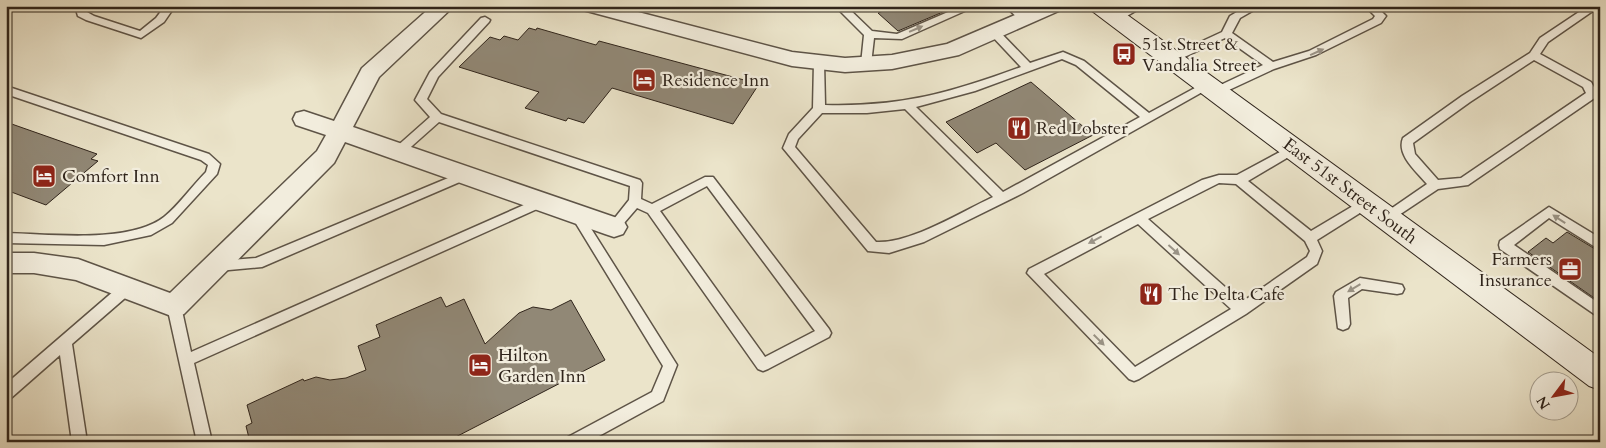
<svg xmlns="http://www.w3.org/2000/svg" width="1606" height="448" font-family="Cardo,serif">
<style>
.building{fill:#918876;stroke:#2f241b}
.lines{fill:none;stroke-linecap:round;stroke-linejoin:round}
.lane-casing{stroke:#5e5447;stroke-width:3}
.street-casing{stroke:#5e5447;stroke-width:3}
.secondary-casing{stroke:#2f241b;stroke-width:2}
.lane{fill:#f2eddd;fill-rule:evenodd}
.street{fill:#f2eddd;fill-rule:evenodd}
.secondary{fill:#f2eddd;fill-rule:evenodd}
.oneway{fill:#9a9386}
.labels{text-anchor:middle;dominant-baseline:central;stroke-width:4.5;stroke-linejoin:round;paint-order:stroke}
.poi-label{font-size:18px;fill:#2f241b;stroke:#f2eddd;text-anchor:start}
.street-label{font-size:18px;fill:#2f241b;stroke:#f2eddd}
</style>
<rect width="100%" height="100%" fill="#ebe4ca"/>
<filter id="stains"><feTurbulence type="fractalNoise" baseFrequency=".004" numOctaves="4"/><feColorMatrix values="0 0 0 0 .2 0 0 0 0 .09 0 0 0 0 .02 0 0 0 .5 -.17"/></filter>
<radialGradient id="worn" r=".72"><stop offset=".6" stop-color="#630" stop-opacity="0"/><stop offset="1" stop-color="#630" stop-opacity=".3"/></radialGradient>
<path class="building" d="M896,6H957L898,31L878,13Z
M529,28L536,30L537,28L596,45L599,41L759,84L733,124L612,88L584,123L568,118L566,121L525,108L539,92L459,67L490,37L500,40L504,36L518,40Z
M1031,82L1093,135L1025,170L996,143L977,153L946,122Z
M6,122L97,154L91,159L98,161L46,205L6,190Z
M1567,232L1600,252V302L1528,252L1546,238L1553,243Z
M441,297L446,307L464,299L485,344L519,313L533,307L551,310L571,300L605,360L446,442H250L246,426L252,423L247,405L303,379L304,381L316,377L330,380L346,378L366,370L358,346L380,337L376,325Z"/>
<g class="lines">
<g class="lane-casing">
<path id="lane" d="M75,6H85L87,12L94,16L140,31L156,18L165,6H175L164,22L141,38L86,20L78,16Z
M835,6H846L872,31L897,34L962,6H976L902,39L874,38L871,64L866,68L861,64L864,35Z
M1005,6H1016L1030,19L1029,21H1021Z
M1131,6H1144L1120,20H1112V16Z
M1247,6H1261L1240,18L1232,33L1273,62L1309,51L1373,19L1375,16L1365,6H1376L1386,16L1381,23L1316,55L1274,69L1216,96L1212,95L1211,92L1212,89L1263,65L1225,38L1176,61H1168L1167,59L1168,57L1222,32L1230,16Z
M1588,6H1600L1548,42L1540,54L1591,82L1598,94L1596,97L1468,185L1438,189L1390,221H1382L1380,218L1382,215L1427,184C1417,172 1396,155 1403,138L1462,96L1530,53L1540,38ZM1534,60L1583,87L1586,93L1461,178L1438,180L1415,154L1413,143L1470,102Z
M485,17L490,20L489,22L438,77L427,99L441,114L640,180L642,183L641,199L652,204L705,177H713L829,329L831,333L829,337L768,369L763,371L758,369L648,213L637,208L618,230H610L608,227L610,224L629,200L630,186L439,122L403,154H395L393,151L395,148L430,117L415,100L430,72L481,18ZM707,186L815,331L765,357L660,211Z
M994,29L998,30L1030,63L1063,52L1084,61L1149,113L1204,83L1208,82L1213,86L1023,193L924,242L889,253L868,251L783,148L789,134L813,108L814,62L819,58L824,62L825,105C901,107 950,93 1021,67L990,34L989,32ZM1062,59L1076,65L1140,117L1003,192L916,107L975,91ZM905,109L993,197C961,212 910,244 876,242L795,147L798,139L822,113H867Z
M6,86L209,154L220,164L217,174L172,223L151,235L104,245L6,243V233C49,234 129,244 164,217C179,205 192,186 206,172L208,165L201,160L6,94Z
M1293,145L1297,146L1299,149L1297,152L1248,181L1311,231L1363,200H1371L1373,203L1371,206L1317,240L1322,251L1317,264L1246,314L1139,379L1134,381L1129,379L1027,273L1029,269L1202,180L1219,175H1237ZM1219,183L1236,184L1305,241L1310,251L1307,257L1242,302L1148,219ZM1138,224L1231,309L1135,367L1044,274Z
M465,171L469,172L471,175L469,178L262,267L218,271L213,270L212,266L213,262L218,261L256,258Z
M542,197L546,199L548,202L546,205L194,363L212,442H197L167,306L169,302L174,300L179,302L181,306L191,352Z
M1549,207L1600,238V250L1549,218L1514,245L1600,304V318L1500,249L1499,245L1500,241Z
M576,209L580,211L677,365L663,401L588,442H566L568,437L652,392L663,366L572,217L570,214L572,211Z
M1360,278L1397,284L1402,285L1404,289L1402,293L1397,294L1362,289L1348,298L1350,324L1348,328L1343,330L1338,328L1334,296L1336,292Z
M127,283L132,284L134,288L132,292L72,344L87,442H72L60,355L11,398L6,399V384L122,284Z"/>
</g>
<g class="street-casing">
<path id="street" d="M432,6H454L379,77L353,127L623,220L627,227L623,234L614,237L605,234L345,142L334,163L184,314L174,317L76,280L34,273H6V253H34L78,259L170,293L317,151L326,135L296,125L293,119L296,113L304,111L334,121L362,68Z
M580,6H615L792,52L845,58L892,55L947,44L1036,6H1064L1061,10L959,55L892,69L845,72L792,66L583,10Z"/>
</g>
<g class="secondary-casing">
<path id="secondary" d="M1089,6H1115L1600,358V390L1589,386L1092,11Z"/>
</g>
<use href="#lane" class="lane"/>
<use href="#street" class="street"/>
<use href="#secondary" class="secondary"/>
</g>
<defs><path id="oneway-solid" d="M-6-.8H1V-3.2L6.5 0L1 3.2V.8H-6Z" transform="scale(1.25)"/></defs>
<g class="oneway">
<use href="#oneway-solid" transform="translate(916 29) rotate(-23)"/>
<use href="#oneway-solid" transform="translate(1317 52) rotate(-24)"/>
<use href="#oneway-solid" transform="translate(1559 219) rotate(-147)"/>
<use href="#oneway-solid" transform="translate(1095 240) rotate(152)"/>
<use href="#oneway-solid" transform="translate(1174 250) rotate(42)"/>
<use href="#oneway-solid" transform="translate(1354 288) rotate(149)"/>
<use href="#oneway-solid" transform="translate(1099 340) rotate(45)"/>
</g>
<defs>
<g id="bus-square" transform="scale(1.25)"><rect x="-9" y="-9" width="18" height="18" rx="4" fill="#8f2418" stroke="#f2eddd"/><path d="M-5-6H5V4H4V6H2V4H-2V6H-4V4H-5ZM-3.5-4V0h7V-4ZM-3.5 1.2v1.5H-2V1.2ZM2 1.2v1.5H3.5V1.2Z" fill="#fff"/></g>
<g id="hotel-square" transform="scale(1.25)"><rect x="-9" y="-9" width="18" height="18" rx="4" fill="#8f2418" stroke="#f2eddd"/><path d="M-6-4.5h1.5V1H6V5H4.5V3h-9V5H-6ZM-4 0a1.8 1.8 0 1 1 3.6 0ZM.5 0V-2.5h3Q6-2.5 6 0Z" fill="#fff"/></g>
<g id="restaurant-square" transform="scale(1.25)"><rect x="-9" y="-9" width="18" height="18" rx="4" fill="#8f2418" stroke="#f2eddd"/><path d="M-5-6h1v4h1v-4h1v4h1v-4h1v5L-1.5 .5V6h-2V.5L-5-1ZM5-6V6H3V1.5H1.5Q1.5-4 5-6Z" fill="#fff"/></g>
<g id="office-square" transform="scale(1.25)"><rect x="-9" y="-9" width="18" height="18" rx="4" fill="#8f2418" stroke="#f2eddd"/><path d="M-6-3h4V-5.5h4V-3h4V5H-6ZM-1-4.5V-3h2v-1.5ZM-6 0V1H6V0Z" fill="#fff"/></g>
</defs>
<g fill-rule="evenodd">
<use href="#bus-square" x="1124" y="54"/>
<use href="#hotel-square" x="644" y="80"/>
<use href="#restaurant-square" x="1019" y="128"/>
<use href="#hotel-square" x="44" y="176"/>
<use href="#office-square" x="1570" y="269"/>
<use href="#restaurant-square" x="1151" y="294"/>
<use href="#hotel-square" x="480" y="365"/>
</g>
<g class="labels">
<g class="poi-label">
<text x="1142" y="44">51st Street &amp;<tspan x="1142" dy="21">Vandalia Street</tspan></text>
<text x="662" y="80">Residence Inn</text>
<text x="1036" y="128">Red Lobster</text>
<text x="62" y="176">Comfort Inn</text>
<text x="1552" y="259" text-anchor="end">Farmers<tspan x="1552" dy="21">Insurance</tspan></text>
<text x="1168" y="294">The Delta Cafe</text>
<text x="498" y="355">Hilton<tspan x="498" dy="21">Garden Inn</tspan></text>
</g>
<g class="street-label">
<text transform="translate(1350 191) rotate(37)">East 51st Street South</text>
</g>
</g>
<rect width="1606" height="448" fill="none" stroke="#ebe4ca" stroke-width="25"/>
<rect x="8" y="8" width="1591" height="433" fill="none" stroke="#2f241b" stroke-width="2.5"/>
<rect x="12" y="12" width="1581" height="423" fill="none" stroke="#2f241b"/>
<g transform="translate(1554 396) rotate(238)"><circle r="24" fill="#f2eddd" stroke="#a49d8f"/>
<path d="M0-4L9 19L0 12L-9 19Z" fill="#8f2418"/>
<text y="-8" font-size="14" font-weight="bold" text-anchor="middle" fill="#2f241b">N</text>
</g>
<rect width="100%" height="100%" filter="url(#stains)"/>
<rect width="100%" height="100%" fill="url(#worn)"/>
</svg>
